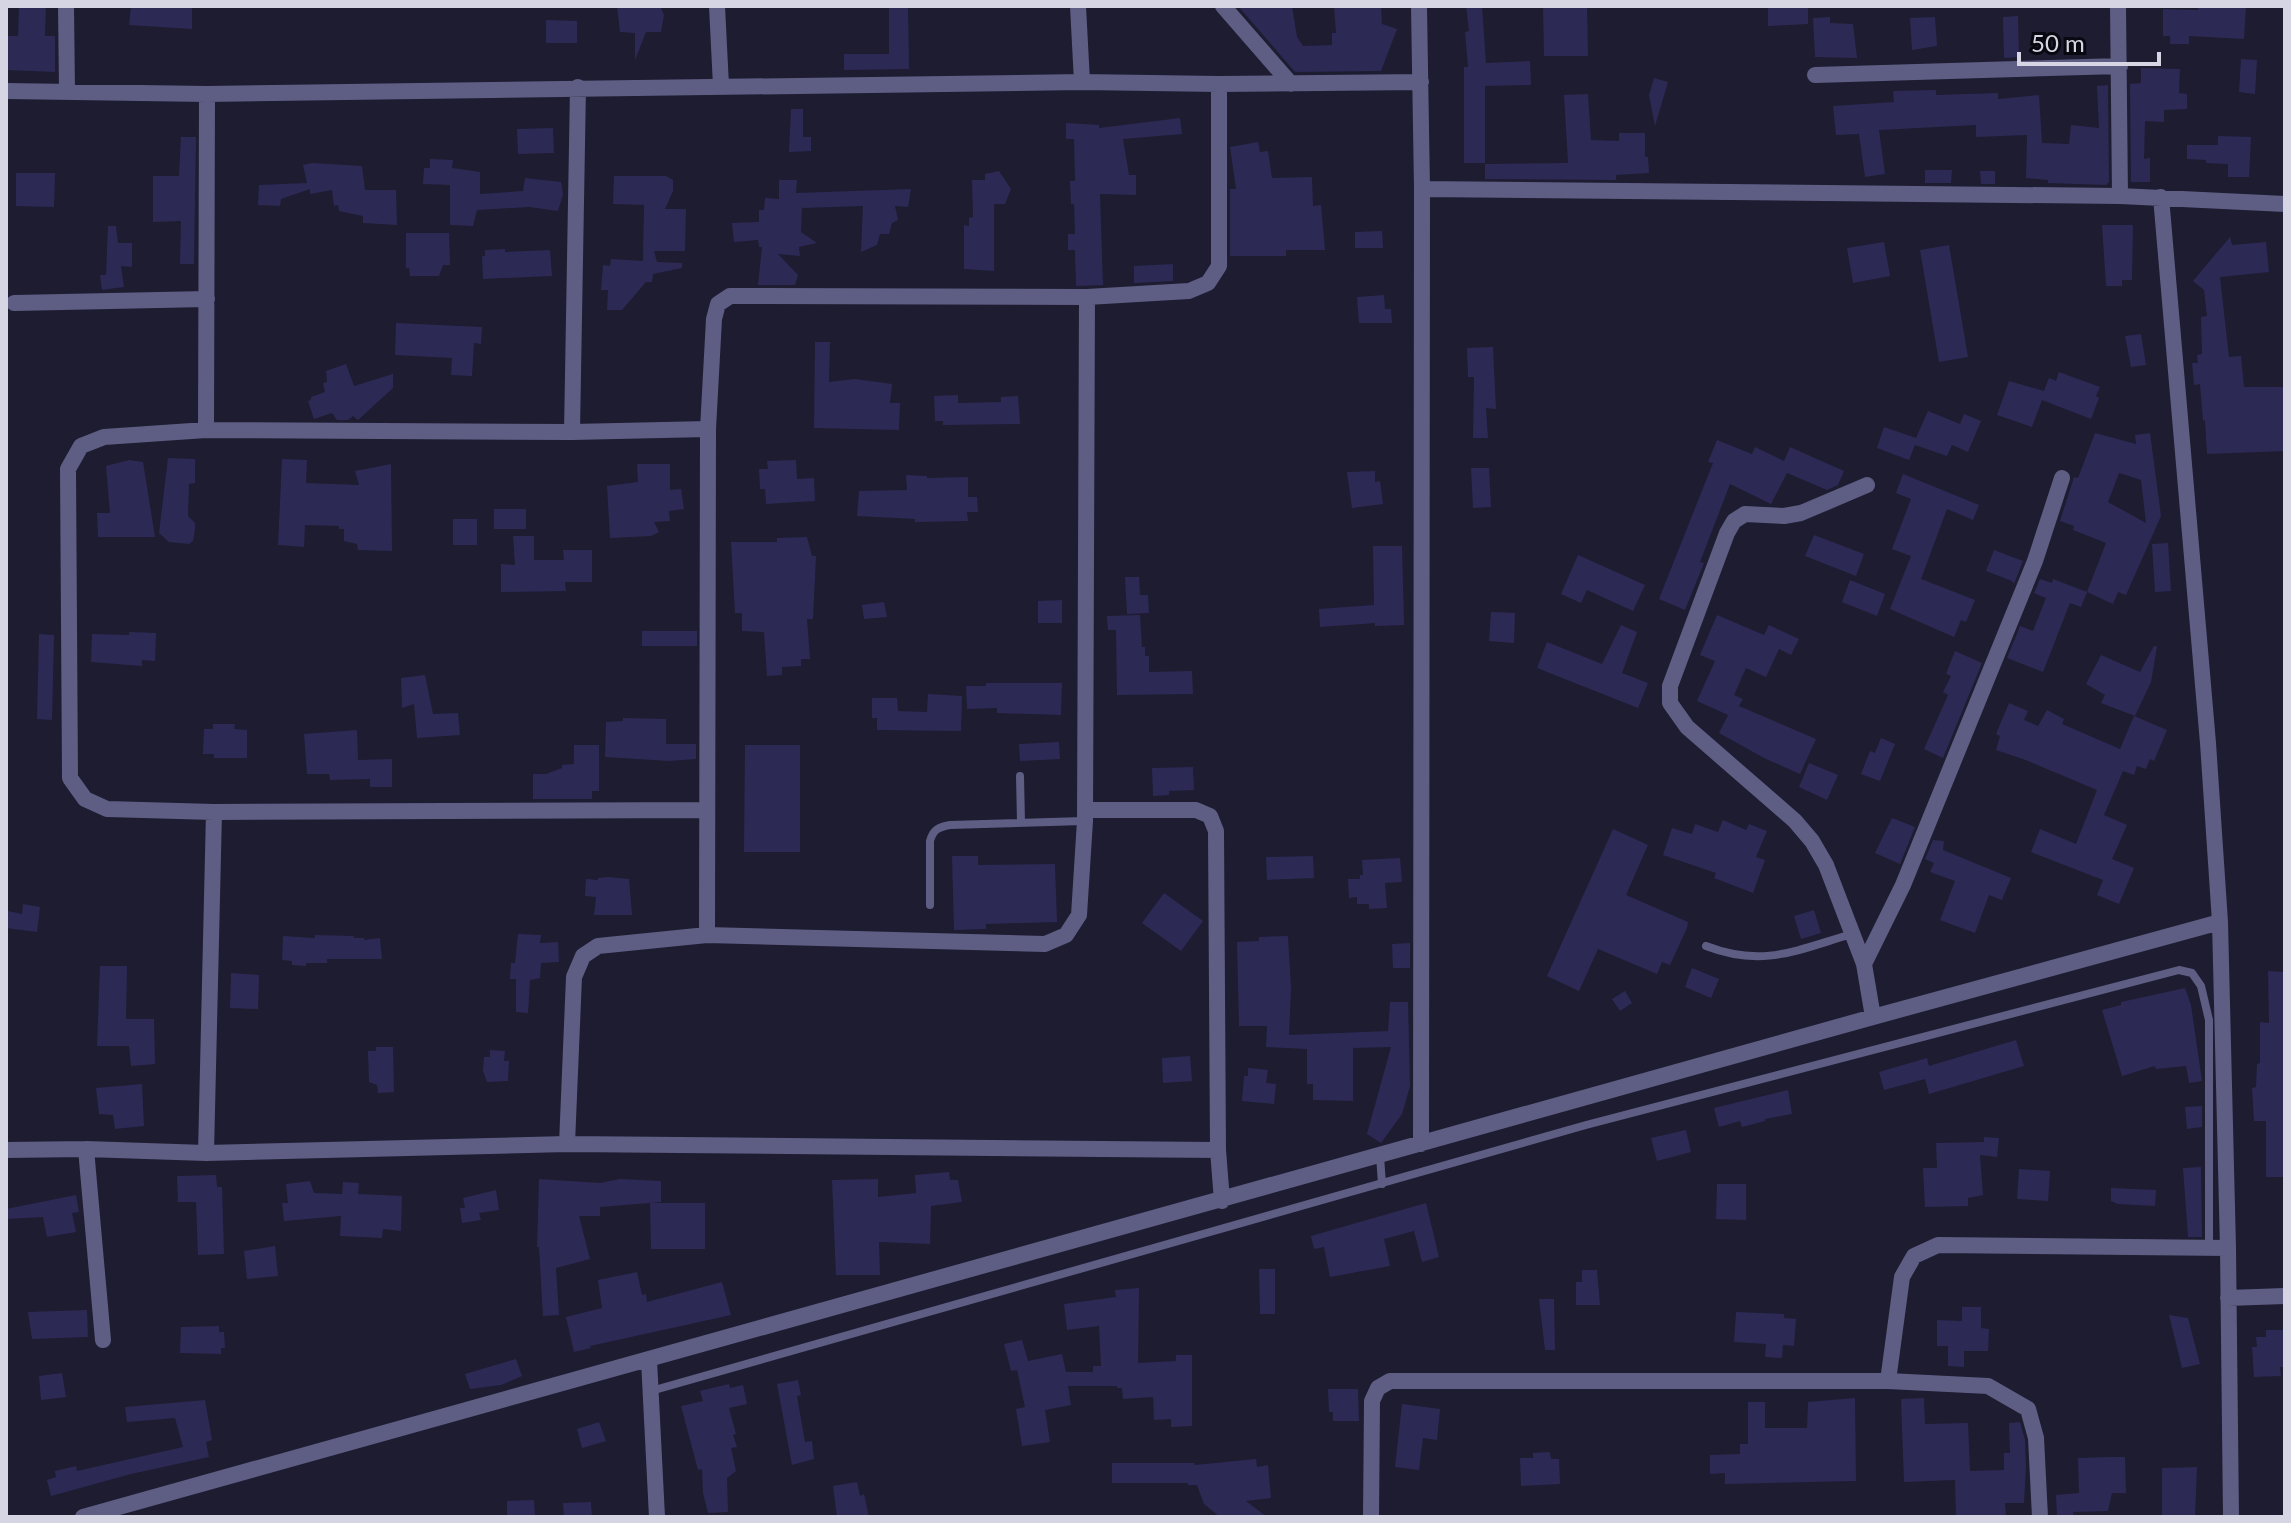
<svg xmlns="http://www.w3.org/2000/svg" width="2291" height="1523" font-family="Lato,sans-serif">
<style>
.building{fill:#2d2955;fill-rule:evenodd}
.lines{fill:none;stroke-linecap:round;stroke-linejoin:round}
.lane{stroke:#5e5d84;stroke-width:8}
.street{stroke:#5e5d84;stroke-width:16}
</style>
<rect width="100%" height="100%" fill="#1d1c30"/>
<path class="building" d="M19,6H46L45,36H55V72L6,70V36H18Z
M131,6H192V29L129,25Z
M617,6H660L664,15L661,32H646L635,60V33L620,32Z
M889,6H908L909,69L844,70V54H889Z
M1238,6H1292L1297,37L1303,46L1332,45V33H1336L1334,6H1381L1382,24L1397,29L1381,71L1295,72Z
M1466,6H1482L1486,63L1530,61L1531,85L1485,86V163H1464V67H1468L1465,32L1469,31Z
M1543,6H1587L1588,56H1544Z
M1768,6H1808V24L1768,26Z
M2198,6H2246L2244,39L2189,36V44H2170V36H2163V9L2198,10Z
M2018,16L2019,57L2004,58L2003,17Z
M1830,17V23L1853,24L1857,58L1815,57L1813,18Z
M1935,17L1937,46L1912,50L1910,18Z
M546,20L577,21V43H546Z
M2241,59L2257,60L2255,94L2239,92Z
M2141,68L2180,69L2179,93L2187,94V109L2164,110V122L2145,121L2144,159L2150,158V182H2131L2130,84L2141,83Z
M1654,78L1668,82L1655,126L1649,95Z
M2108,85L2109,182L2106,185L2048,183V180L2026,178L2027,135L1976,137V125L1879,130L1885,174L1865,177L1859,134L1836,135L1833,106L1894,102L1893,91L1936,90V95L1998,93V99L2039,95L2042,143L2069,144L2071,125L2099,128L2097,86Z
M1588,94L1591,140L1619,141V133H1645V157H1648L1649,173L1616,175V180L1485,179V164L1568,163L1564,95Z
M791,109H803V137H811V151L789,152Z
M1180,118L1182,134L1123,139L1129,175H1136V195L1100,194L1103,285L1076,286L1075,250H1068V234H1075L1074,204H1071L1070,181H1075L1074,139H1066V123L1099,125V128Z
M553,128L554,153L518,154L517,129Z
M2218,136L2251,137L2249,177H2228V164L2206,163V160L2187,159V145H2218Z
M181,137H196L194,264H180L181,221L153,222V176H179Z
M1258,142L1260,152L1268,151L1272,178L1312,177L1313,206L1321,205L1325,250H1286V256H1230V189H1236L1230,147Z
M430,159L453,160L452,168L480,172V194L523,191L525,178L561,182L563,194L558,211L529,207L477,210L473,226L450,225V185L423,184L424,168H430Z
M312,163L362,166L365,190H396L397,225L363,223V216L339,211L338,205L334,206L332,190L310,194V189L281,199L280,206L258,205L259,185L307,183L303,165Z
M1925,170H1952L1951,183H1925Z
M999,171L1011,189L1005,204H994V271L964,269V225L969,226V218L973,217L972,180H985V174Z
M1980,171H1995V184H1981Z
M16,173H55L54,207L16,206Z
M614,176H666L673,180V191L665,209H686L685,251H654L657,262L682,263V268L653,274L652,282H646L622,310H607L608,290H601L603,265L610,266L611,259L643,261L644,205L613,204Z
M779,180H797L796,193L911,189L908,207L895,206L898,220L892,223L889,234H880L877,245L861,252L863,206L802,208L801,232L817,243L799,247L800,256L778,254L798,275L795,285H758L762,247H759L758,240L734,242L732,223L759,222V210H764L765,198L779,199Z
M2102,225H2133L2132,280H2122V286H2106Z
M108,226H116L118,243H132V267L121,266L124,287L102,290L100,275H106Z
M1382,231L1383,248H1355V232Z
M406,233H449L450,265H443L439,276H410L409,268H406Z
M2230,237L2232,245L2266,242L2269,272L2220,277L2229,357L2241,356L2244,387H2285V451L2207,454L2205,420L2203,421L2200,384L2194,385L2192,363H2198L2197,355L2202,354L2201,317L2207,316L2204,290L2193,281Z
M1884,242L1890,276L1853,283L1847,248Z
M1949,245L1968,357L1939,362L1920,250Z
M505,249V252L550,250L552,276L483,279L482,256H485V250Z
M1173,264V281L1134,283V266Z
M1384,295L1385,309H1391L1392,323H1359L1357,297Z
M396,323L482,327L481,344L474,343L472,376L451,375L452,358L395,355Z
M2141,334L2146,365L2131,367L2125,336Z
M815,342H830L829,382L855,379L892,384L890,403H900L899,430L814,428Z
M1493,347L1496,409L1486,408L1488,438H1473L1474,377H1468L1467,348Z
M346,364L354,386L393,374V388L358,420L353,416L348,420H337L332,413L314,419L308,401L311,400V397L325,392L323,383L327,382L326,371Z
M2059,372L2100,387L2096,396L2099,398L2091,419L2042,400L2032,427L1997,415L2009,381L2044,391L2049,378L2056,381Z
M958,395V403L1001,402V397L1018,396L1020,424L943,425V421H935L934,396Z
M1928,411L1960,424L1964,414L1981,421L1968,452L1952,445L1947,456L1915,445L1909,460L1877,448L1884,427L1916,438Z
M2095,433L2136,444L2135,435L2150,433L2161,516L2126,595L2118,592L2113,604L2087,592L2106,543L2073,530L2074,526L2060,521L2074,477L2078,478ZM2119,473L2141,480L2146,523L2108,502Z
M1717,440L1752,454L1755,447L1784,461L1790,447L1844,471L1838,485L1827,490L1787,473L1771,504L1730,484L1700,562L1704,563L1685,610L1659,599L1713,463L1708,462Z
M168,458L195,459V483L189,484L188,516L195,523V529L193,541L189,544L169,542L159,533Z
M282,459L307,460L306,483L359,485L355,471L391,464L392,551L358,550L357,544L344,541V529H339V526L305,525L304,547L278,545Z
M129,460L143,462L155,537H98L97,513H110L106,466Z
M796,460L797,479L814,478L815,501L766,504L765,489H760L759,469H768L767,461Z
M637,464H670V490L681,489L684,509L669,511L670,521L654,522L659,532L651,536L610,538L607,486L638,482Z
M1471,468H1489L1491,507L1473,508Z
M1375,471V482L1380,481L1383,504L1352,508L1347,472Z
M1903,474L1979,505L1973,520L1947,509L1921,579L1975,600L1966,622L1961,620L1954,637L1890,609L1911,556L1892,549L1911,499L1896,493Z
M906,475L927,476V478L968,477V497H977L978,512H967L968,521L915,522V519L857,516L859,491L907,490Z
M494,509H526V529H494Z
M453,519H477V545H453Z
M1814,535L1864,554L1856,576L1805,556Z
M513,536H534V560H564L563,550H592V582H565L566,591L501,592V564L515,565Z
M807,537L812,556H816L813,619H807L810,659H801V666L782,667V675L767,676L764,632L742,631V613H735L731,542H777V538Z
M2168,543L2171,591L2155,592L2152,544Z
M1373,546H1402L1404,625L1375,626V623L1320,627L1319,609L1374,605Z
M1994,550L2023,561L2014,584L2012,581L1986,571Z
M1578,555L1645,585L1633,611L1587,590L1581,603L1561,594Z
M1125,577H1139L1140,595H1148L1149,613L1127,614Z
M2040,579L2052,583L2053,579L2087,592L2081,607L2070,603L2043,672L2007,658L2020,626L2033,631L2046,598L2034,593Z
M1850,580L1885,594L1877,616L1842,602Z
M1062,600V623H1038V601Z
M884,602L887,617L864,619L862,605Z
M1491,612L1515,613L1514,643L1489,641Z
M1140,615L1142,647H1145V656H1149V672L1192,671L1193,694L1117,695L1116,630H1108L1107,616Z
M1717,615L1764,635L1769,625L1799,639L1791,655L1779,649L1766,677L1746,668L1734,695L1743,699L1739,706L1816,739L1800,774L1764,758L1719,733L1728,715L1697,701L1715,661L1700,655Z
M1621,625L1637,632L1622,673L1648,683L1638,708L1537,668L1547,642L1602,664Z
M642,631H697V646H642Z
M129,632L156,633L155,661L142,660V666L91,662L92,634L129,635Z
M39,634L54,635L52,720L37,719Z
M2154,646H2157L2151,682L2135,716L2101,703L2105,695L2086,684L2101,655L2140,672Z
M1955,651L1982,663L1943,758L1924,749L1948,695L1943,692L1951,676L1946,674Z
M425,675L433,714L458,713L460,735L417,738L414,704L402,708L401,678Z
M986,683H1062L1061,715L997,713V708L967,709L966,686H986Z
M928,694L962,696L961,731L877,730V718H872V698H897L898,711L927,712Z
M2009,703L2028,711L2024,720L2038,726L2047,710L2064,719L2062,724L2120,749L2134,716L2167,730L2154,761L2150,759L2146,769L2137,766L2134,775L2123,771L2104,815L2127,825L2112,859L2134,868L2119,904L2097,895L2103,880L2031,852L2040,829L2076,844L2097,790L2023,759L1996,750L2000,736L1996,734Z
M623,718L666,719V744H696V759L669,761L605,757L606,722L623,721Z
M213,724H235L234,729L247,730V758H214V754H203L204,729H213Z
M357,730L358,760L392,759V787H370V779L330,780L329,774H307L304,734Z
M1881,738L1895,744L1880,781L1861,774L1870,751L1875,753Z
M1059,742L1060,759L1020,761L1019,744Z
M574,745H599V791H592V799H533V774H546L562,768V765L574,764Z
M745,745H800V852H744Z
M1809,763L1838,775L1827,800L1799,787Z
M1193,767L1194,790L1169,791V795L1153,796L1152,768Z
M1892,818L1915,827L1900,864L1875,853Z
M1723,820L1746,830L1749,824L1767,831L1756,857L1765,860L1753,893L1714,878L1716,873L1663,855L1672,828L1692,834L1695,824L1718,832Z
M1613,829L1648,845L1626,895L1688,922L1687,928L1670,965L1662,962L1657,974L1598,949L1579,991L1547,976Z
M1933,840L1944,841L1943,850L2011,878L2002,900L1989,895L1975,933L1940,920L1955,881L1930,872L1934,863L1925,859Z
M952,856H978V865L1055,864L1057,922L986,924V929L954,930Z
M1313,856L1314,878L1267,880L1266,857Z
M1400,858L1402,882L1385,883L1387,908L1369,909V904H1357V897L1349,898L1348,879H1360V875H1363L1362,860Z
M608,877L629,879L632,915H594L596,897L585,896L586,879L598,880V878Z
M1164,893L1203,921L1181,951L1142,923Z
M23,904L40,907L37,932L6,928L8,911L22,914Z
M1814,910L1821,933L1801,939L1794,916Z
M518,934L541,935L540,943L558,942L559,962L541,963L540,978L530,980L528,1013L516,1012V979H510L511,963H515Z
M315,935L354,936V938H364V940L380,938L382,959H327V963H306V966L292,965V961L282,960L283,936L315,938Z
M1288,936L1291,988L1289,1035L1388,1031L1390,1002H1408L1410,1086L1402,1114L1381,1143L1367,1134L1391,1047L1353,1048V1101L1313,1100V1084H1307V1049L1266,1047L1267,1026H1239L1237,942L1259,941V937Z
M1410,943V968H1393L1392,944Z
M100,966H127L126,1019H154L155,1064L131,1066L129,1046H97Z
M1692,968L1719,979L1711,998L1685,987Z
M2268,971L2285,972V1177H2266V1121H2254L2252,1088L2256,1087L2257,1064L2260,1063V1022L2269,1023Z
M231,973L259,975L258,1009L230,1008Z
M2185,988L2191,1005L2202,1081L2189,1083L2186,1066L2156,1069L2155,1066L2122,1076L2102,1010L2121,1005V1002Z
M1625,991L1632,1003L1620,1011L1612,999Z
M2016,1040L2024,1066L1929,1094L1925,1079L1884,1090L1879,1072L1927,1058L1929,1066Z
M376,1047H393L394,1092L378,1093L377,1085L369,1082L368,1051H376Z
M490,1050L505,1051L504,1061H509L508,1081L487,1082L483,1071L484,1057H490Z
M1190,1056L1192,1081L1163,1083L1162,1058Z
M1248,1068L1268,1070L1266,1083L1276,1084L1274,1104L1242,1101L1244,1076H1248Z
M142,1084L144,1126L115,1129L113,1115L99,1114L96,1088Z
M1788,1090L1792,1114L1765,1119V1121L1742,1127L1740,1121L1719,1127L1714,1108Z
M2202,1106V1127L2187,1129L2185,1107Z
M1686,1130L1691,1152L1657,1161L1651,1138Z
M1984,1137L1999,1138L1997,1157L1980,1155L1983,1195L1968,1198V1206L1925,1207L1923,1168H1937L1936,1143L1984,1142Z
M2201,1167L2202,1237H2188L2183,1168Z
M2019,1169L2050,1171L2048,1201L2017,1199Z
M949,1172L950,1180H958L962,1202L931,1206L930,1244L879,1242L880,1275H836L832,1180L878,1179V1197L916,1193L915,1175Z
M216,1175L217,1187H222L224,1254L198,1255L196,1202H178L177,1176Z
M539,1179L600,1183L620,1179L661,1181V1202L600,1207V1216H579L590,1259L556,1268L559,1315L543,1316L539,1247H537Z
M310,1181L314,1193L342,1194L343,1182L359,1183L358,1194L402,1196L401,1231L383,1229L382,1238L340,1236L341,1216L284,1221L282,1203H288L286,1184Z
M1717,1184H1746V1220L1716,1219Z
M2111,1188L2156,1190L2155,1206L2118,1204L2111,1201Z
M496,1190L499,1210L479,1213L481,1220L462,1223L460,1208H465L463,1198Z
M76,1195L79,1212L72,1213L76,1232L47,1237L43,1217L6,1219V1209Z
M650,1203H705V1249H651Z
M1426,1203L1439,1257L1422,1262L1414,1231L1384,1239L1390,1266L1330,1277L1324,1247L1314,1249L1311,1236Z
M275,1246L278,1276L247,1279L244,1251Z
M1259,1269H1275V1314H1260Z
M1582,1270H1597L1600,1305H1576V1282H1582Z
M637,1272L642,1295L646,1294L647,1302L722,1282L731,1315L590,1346L591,1348L574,1352L566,1317L602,1308L598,1280Z
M1139,1288L1138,1363L1176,1361V1355H1192V1426L1171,1427V1419L1154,1420L1153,1397L1123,1399L1122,1388H1117V1386H1068L1071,1405L1045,1410L1050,1442L1022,1446L1016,1409L1025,1407L1017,1370L1011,1371L1004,1344L1022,1340L1028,1361L1062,1354L1066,1372H1093V1366H1101L1099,1326L1067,1330L1064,1304L1116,1297L1115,1290Z
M1539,1299H1554L1555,1350H1545Z
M1962,1307H1981V1328L1989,1329L1988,1351H1964V1367L1948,1366V1346H1937V1320L1962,1321Z
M87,1310L88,1337L32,1339L28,1312Z
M1736,1312L1784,1314V1318L1796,1319L1794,1346L1783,1345L1782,1358L1765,1357L1766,1344L1734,1342Z
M2169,1315L2188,1318L2200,1364L2182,1368Z
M219,1326V1332H224L225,1348H221V1354L180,1353L181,1327Z
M2266,1330H2285V1367H2280L2281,1376L2254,1377L2252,1347H2257L2256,1337H2266Z
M516,1359L522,1376L501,1385L470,1389L465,1374Z
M62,1373L66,1397L41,1400L39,1376Z
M798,1380L801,1395L797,1396L805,1442L812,1441L814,1459L792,1465L777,1384Z
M729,1384L730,1388L743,1385L747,1404L729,1408L736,1434L733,1435L737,1447L731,1448L736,1471L727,1478L728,1512L708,1513L703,1493L702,1469L698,1470L681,1406L703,1401L700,1391Z
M1328,1389H1358L1359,1421H1333V1412H1329Z
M1855,1398L1856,1481L1725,1484V1473L1710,1474V1455L1740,1454V1444H1748V1402H1765V1428H1807L1808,1402Z
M1924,1398L1925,1424L1968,1423L1970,1471L2004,1470V1453H2010L2009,1423L2020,1422L2025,1440L2026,1467L2024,1503H2005L2006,1517H1956L1955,1480L1904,1482L1901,1399Z
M205,1400L212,1440L206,1442L209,1457L131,1474L51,1496L47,1480L56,1477L55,1471L76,1466L77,1471L183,1447L175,1418L127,1422L125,1407Z
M1402,1404L1440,1409L1437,1440L1423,1438L1419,1470L1395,1467Z
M599,1422L606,1441L582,1448L577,1429Z
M1550,1452L1551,1459H1559L1560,1484L1521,1486L1520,1458H1533V1453Z
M2110,1457H2125L2126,1493H2112L2108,1511L2073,1512L2074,1517H2057L2056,1495L2079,1493L2078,1458Z
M1256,1459L1257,1467L1268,1465L1271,1498L1246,1501L1267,1517H1220L1204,1504L1197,1485H1188V1483H1112V1463H1194L1195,1465Z
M2197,1467L2195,1517L2162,1515V1468Z
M857,1482L860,1496L864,1494L869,1517H837L833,1486Z
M534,1500L535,1517H507V1501Z
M591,1502L592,1517H564L563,1503Z"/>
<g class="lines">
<path class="lane" d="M1020,776L1021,823
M930,905V841C933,830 938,827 950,825L1084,821
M1706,946C1763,968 1797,950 1852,934
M1380,1156L1382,1184
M651,1391L1586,1125L2179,970L2192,973L2201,986L2209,1020V1249"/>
<path class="street" d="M66,6L67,91
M717,6L721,86
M1078,6L1082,82
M1223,6L1291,84
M1419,6L1422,189L1421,1144
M2118,6L2120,196
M1815,75L2120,66
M6,91L207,94L1082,82L1219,84L1421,82
M1422,189L2120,196L2285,204
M2161,197L2208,743L2220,922L2228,1248L2231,1517
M14,303L207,299
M206,430L207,94
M572,432L578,87
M1867,485L1801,513L1784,516L1745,514L1734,521L1727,533L1670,686V703L1687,727L1795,821L1812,841L1826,865L1864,964L1873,1017
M707,810L214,812L107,809L85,799L70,778L68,469L81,446L104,437L206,430L572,432L708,429
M1086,810H1196L1210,816L1216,831L1218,1150
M707,935L708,429L714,319L718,304L730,296L1087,297L1189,291L1208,283L1219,266V84
M1864,964L1903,885L2035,561L2062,478
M567,1144L574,977L583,956L598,946L707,935L1045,944L1066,935L1079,915L1085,821L1087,297
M86,1149L103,1340
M6,1150L86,1149L206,1153L567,1144L1218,1150L1222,1201
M206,1153L214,812
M2228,1298L2285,1296
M649,1360L657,1517
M1888,1381L1988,1386L2028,1409L2036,1438L2040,1517
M83,1517L1873,1017L2220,922
M1371,1517L1372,1401L1378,1388L1390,1381H1888L1902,1277L1914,1256L1938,1245L2228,1248"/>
</g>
<rect width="2291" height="1523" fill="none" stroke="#d5d5e3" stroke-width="16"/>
<path d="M2019 52v12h140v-12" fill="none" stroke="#d5d5e3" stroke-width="4"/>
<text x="2031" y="52" font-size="24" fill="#d5d5e3" stroke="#080810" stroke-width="6" paint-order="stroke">50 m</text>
</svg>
